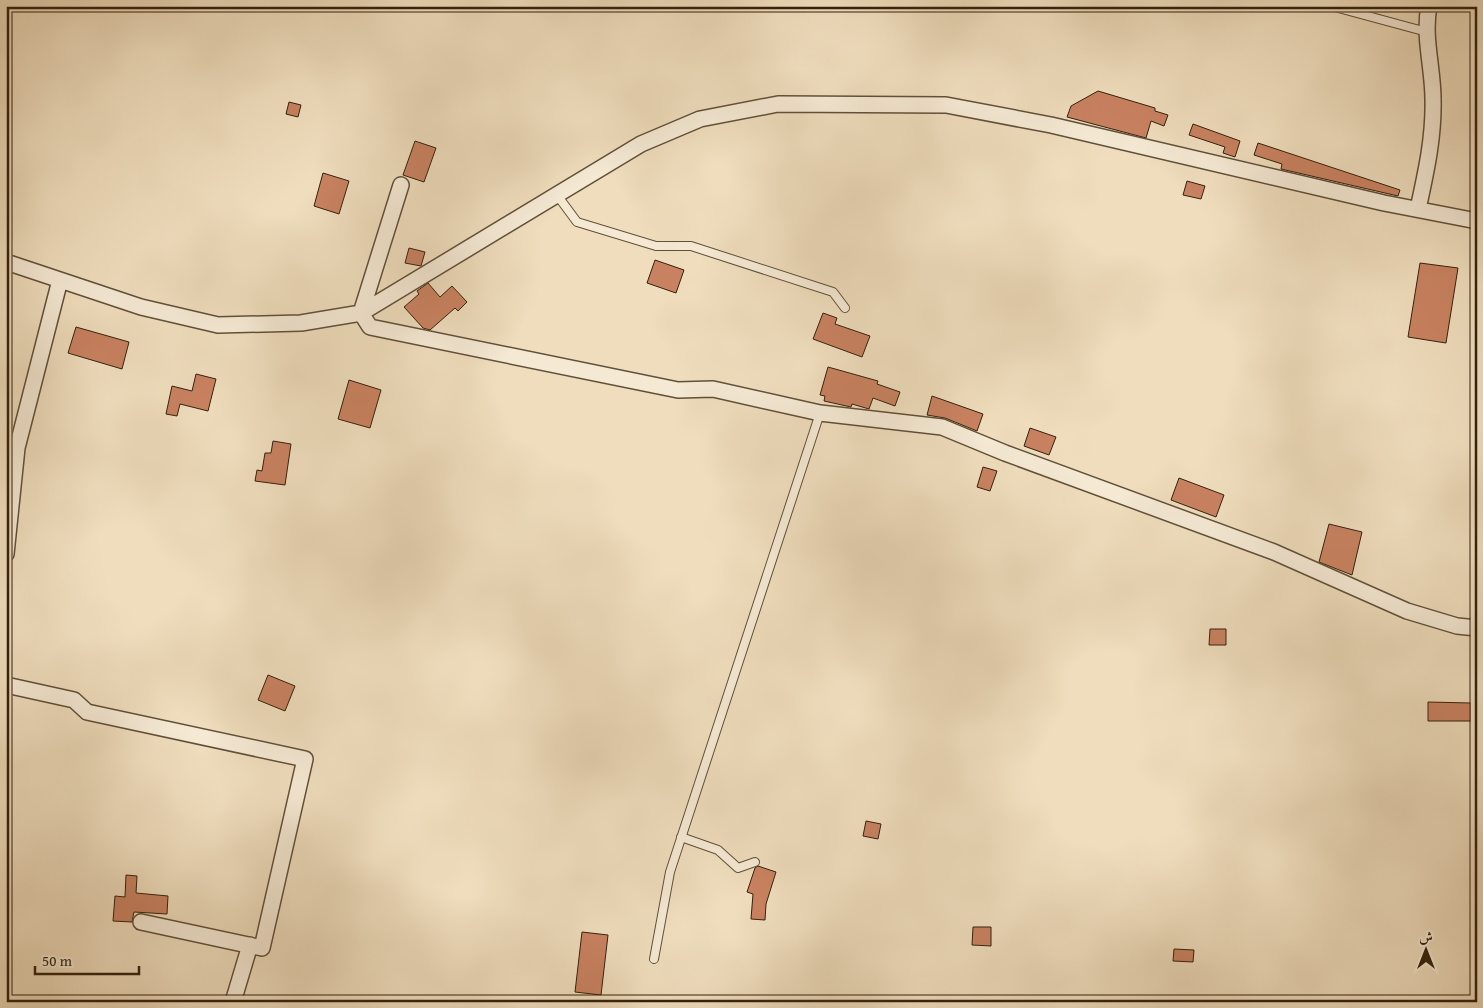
<svg xmlns="http://www.w3.org/2000/svg" width="1483" height="1008" font-family="'Gentium Book Plus',Amiri,serif">
<style>
.building{fill:#c98261;stroke:#32210d}
.lines{fill:none;stroke-linecap:round;stroke-linejoin:round}
.service-casing{stroke:#615039;stroke-width:10}
.minor-casing{stroke:#615039;stroke-width:18}
.service{stroke:#f5e9d4;stroke-width:8}
.minor{stroke:#f5e9d4;stroke-width:15}
</style>
<rect width="100%" height="100%" fill="#efddbd"/>
<filter id="stains"><feTurbulence type="fractalNoise" baseFrequency=".004" numOctaves="4"/><feColorMatrix values="0 0 0 0 .2 0 0 0 0 .09 0 0 0 0 .02 0 0 0 .5 -.17"/></filter>
<radialGradient id="worn" r=".72"><stop offset=".6" stop-color="#630" stop-opacity="0"/><stop offset="1" stop-color="#630" stop-opacity=".3"/></radialGradient>
<path class="building" d="M1098,91L1155,108V111L1168,115L1164,126L1151,121L1146,138L1067,117L1071,106Z
M289,102L301,105L298,117L286,114Z
M1193,124L1240,141L1235,157L1223,153L1225,147L1189,135Z
M415,141L436,148L424,182L403,175Z
M1258,143L1400,190L1398,196L1281,169L1282,164L1254,155Z
M323,173L349,181L339,214L314,206Z
M1187,181L1205,186L1201,199L1183,195Z
M409,248L425,252L421,266L405,263Z
M655,260L684,270L676,293L647,283Z
M1420,263L1458,268L1446,343L1408,337Z
M428,283L440,297L452,286L467,302L458,311L455,308L430,330L423,328L404,307L419,294L417,291Z
M823,313L837,318L835,324L870,336L862,357L813,339Z
M76,327L129,342L122,369L68,353Z
M828,367L878,381L877,384L900,392L895,406L873,398L869,409L852,404L851,407L824,401L825,396L820,395Z
M196,374L216,379L208,411L180,404L177,416L166,414L172,386L192,391Z
M349,380L381,390L370,428L338,419Z
M932,396L983,414L977,431L945,418L927,415Z
M1030,428L1056,437L1049,455L1024,446Z
M273,441L291,444L285,485L255,481L257,470L262,471L265,453H271Z
M983,467L997,471L990,491L977,487Z
M1179,478L1224,495L1216,517L1171,500Z
M1329,524L1362,532L1352,575L1319,562Z
M1210,629H1226V645H1209Z
M268,675L295,686L285,711L258,700Z
M1428,702L1471,703V721H1428Z
M866,821L881,824L878,839L863,836Z
M758,866L776,872L766,904L765,920L751,919L753,894L747,892L755,868Z
M126,875L137,876L136,893L168,896L167,914L134,912L132,922L113,921L115,896L125,897Z
M973,927H991V946L972,945Z
M582,932L608,935L601,995L575,992Z
M1174,949L1194,950L1193,962L1173,961Z"/>
<g class="lines">
<g class="service-casing">
<path id="service" d="M1331,6L1427,32
M557,195L577,222L656,246H691L833,292L845,308
M681,837L718,850L738,868L755,862
M654,959L670,872L820,413"/>
</g>
<g class="minor-casing">
<path id="minor" d="M401,185L361,313L370,327L678,390L713,389L820,413L942,427L1005,453L1274,552L1407,611L1457,626L1477,628
M1418,209C1426,172 1434,137 1433,99C1433,68 1423,37 1429,6
M6,262L141,307L218,325L301,323L361,313L641,144L700,119L778,104L946,105L1051,125L1384,203L1477,221
M6,554L17,448L60,280
M6,685L74,700L87,712L305,759L262,948L141,922
M233,1002L250,945"/>
</g>
<use href="#service" class="service"/>
<use href="#minor" class="minor"/>
</g>
<rect width="1483" height="1008" fill="none" stroke="#efddbd" stroke-width="25"/>
<rect x="8" y="8" width="1468" height="993" fill="none" stroke="#32210d" stroke-width="2.5"/>
<rect x="12" y="12" width="1458" height="983" fill="none" stroke="#32210d"/>
<g transform="translate(1426 950)" stroke="#f5e9d4" stroke-width="4" paint-order="stroke">
<path d="M0-4L9 19L0 12L-9 19Z" fill="#32210d"/>
<text y="-8" font-size="14" font-weight="bold" text-anchor="middle" fill="#32210d">ش</text>
</g>
<path d="M35 966v8h104v-8" fill="none" stroke="#32210d" stroke-width="2.5"/>
<text x="42" y="966" font-size="15" fill="#32210d" stroke="#f5e9d4" stroke-width="4" paint-order="stroke">50 m</text>
<rect width="100%" height="100%" filter="url(#stains)"/>
<rect width="100%" height="100%" fill="url(#worn)"/>
</svg>
